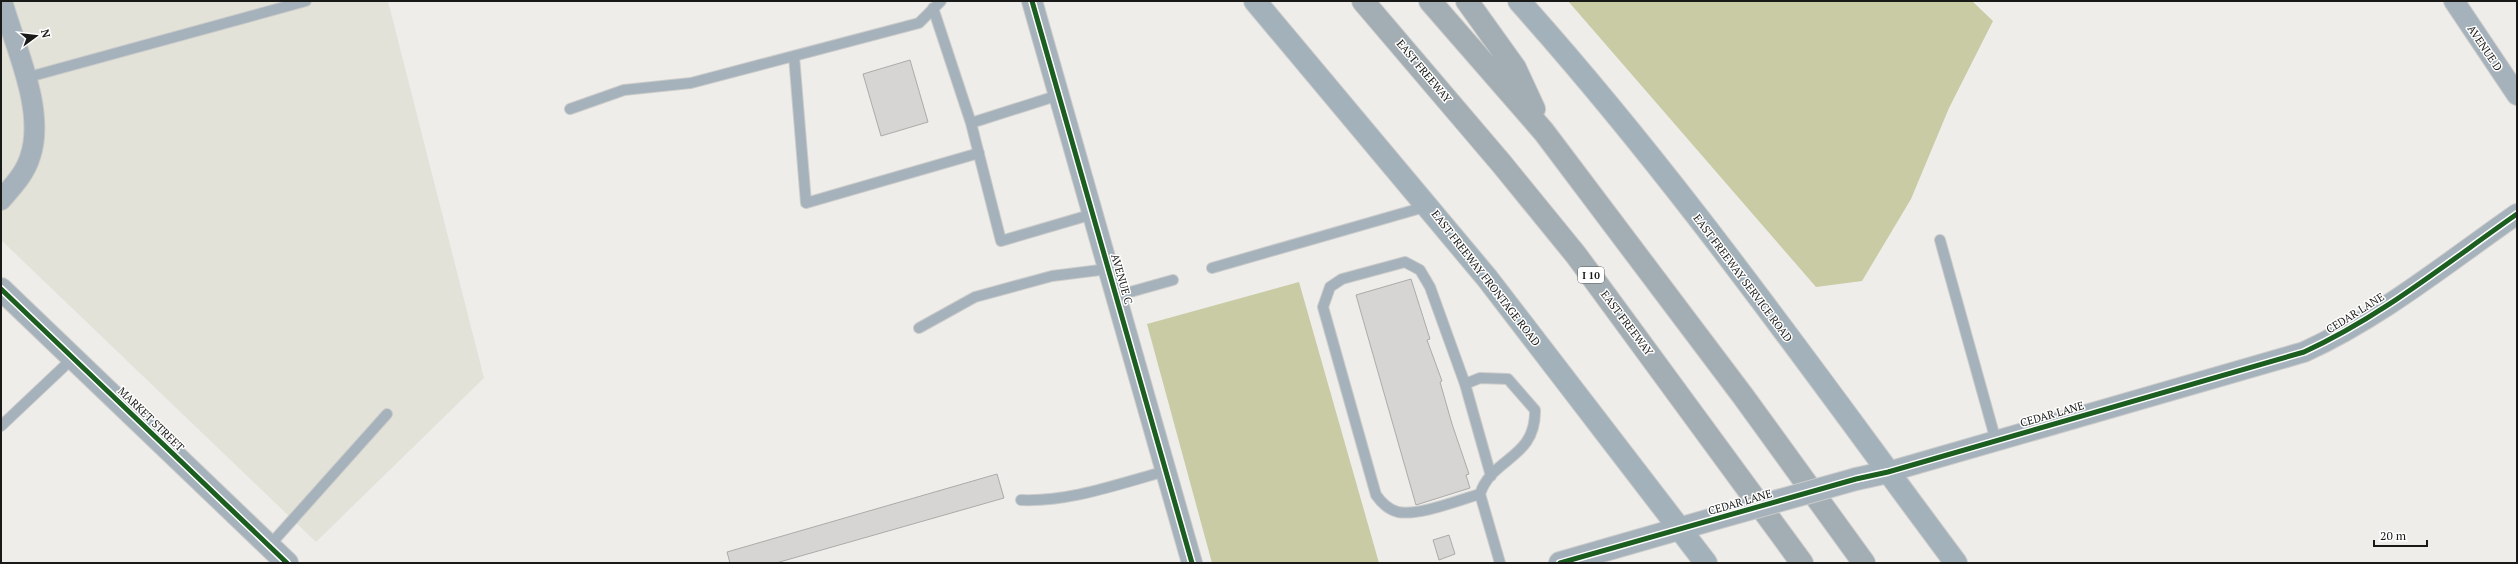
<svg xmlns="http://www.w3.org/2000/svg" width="2518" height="564" font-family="'PT Serif',serif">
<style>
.built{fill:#e3e2d9}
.forest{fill:#c9cba4}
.building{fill:#d6d5d3;stroke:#ababa9}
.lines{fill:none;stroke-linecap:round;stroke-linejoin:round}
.service-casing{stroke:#cbcbc9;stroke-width:12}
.minor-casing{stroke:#cbcbc9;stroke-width:22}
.tertiary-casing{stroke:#cbcbc9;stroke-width:24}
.secondary-casing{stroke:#cbcbc9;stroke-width:24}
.motorway-casing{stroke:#cbcbc9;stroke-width:24}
.service{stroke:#a5b2bc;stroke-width:10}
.minor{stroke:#a5b2bc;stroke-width:20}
.tertiary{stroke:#a5b2bc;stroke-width:22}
.secondary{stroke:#a2b1ba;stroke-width:22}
.motorway{stroke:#a2adb4;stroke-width:22}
.tertiary-bridge-casing{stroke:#cbcbc9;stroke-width:24;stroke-linecap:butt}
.tertiary-bridge{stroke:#a5b2bc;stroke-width:22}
.cycleway-casing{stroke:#fff;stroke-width:8}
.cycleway{stroke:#1b5e20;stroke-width:5}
.labels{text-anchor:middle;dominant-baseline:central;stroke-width:3;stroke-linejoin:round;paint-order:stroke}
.shield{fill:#fff;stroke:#5e5e5d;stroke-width:1}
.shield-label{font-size:10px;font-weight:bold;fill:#191917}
.street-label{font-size:11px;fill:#191917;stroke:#fff}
</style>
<rect width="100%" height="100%" fill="#eeedea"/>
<path class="built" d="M1,1H388L484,378L316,542L1,240Z"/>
<path class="forest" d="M1568,1H1972L1993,21L1949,108L1911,199L1862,281L1816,287Z
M1299,282L1379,563H1212L1147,324Z"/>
<path class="building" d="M910,60L928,122L881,136L863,74Z
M1411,279L1430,339L1427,340L1442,381L1440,382L1452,424L1469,474L1466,475L1470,488L1416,505L1356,295Z
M997,474L1004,498L776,563H730L727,552Z
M1449,535L1455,554L1439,560L1433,540Z"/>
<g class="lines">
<g class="service-casing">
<path id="service" d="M933,8L971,123L1059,95
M794,56L806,203L979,153
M25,78L306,1
M570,109L624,90L691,83L919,23L941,1
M971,123L1001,241L1093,214
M1940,240L1996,441
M1212,268L1428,206
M1116,296L1173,280
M919,328L975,297L1052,276L1108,269
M1465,384L1430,287L1420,270L1405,262L1342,279L1330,287L1323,307L1376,495C1381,502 1389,510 1398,512C1419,516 1459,500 1480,494
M1,426L73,358
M1491,476L1465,384L1480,378L1508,379L1535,410C1536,459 1492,457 1480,494L1500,563
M1021,500C1070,502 1118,484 1166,471
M269,546L387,414"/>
</g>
<g class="minor-casing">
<path id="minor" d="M1032,1L1192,563
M2454,1L2517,95
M1,200C12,187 25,174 30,157C46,111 15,47 2,1
M1888,472L2304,352C2381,317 2448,262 2517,214"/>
</g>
<g class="tertiary-casing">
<path id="tertiary" d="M1,289L287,563
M1856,479L1888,472
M1560,563L1717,518"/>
</g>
<g class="secondary-casing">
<path id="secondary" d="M1255,1L1487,278L1706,563
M1519,1C1678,178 1814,373 1956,563"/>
</g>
<g class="motorway-casing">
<path id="motorway" d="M1363,1L1501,163L1576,255L1802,563
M1430,1L1544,132L1743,396L1864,563
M1467,1L1515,68L1534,109"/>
</g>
<use href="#service" class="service"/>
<use href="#minor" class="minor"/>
<use href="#tertiary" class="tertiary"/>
<use href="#secondary" class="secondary"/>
<use href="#motorway" class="motorway"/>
<g class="tertiary-bridge-casing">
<path id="tertiary-bridge" d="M1717,518L1856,479"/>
</g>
<use href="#tertiary-bridge" class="tertiary-bridge"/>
<g class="cycleway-casing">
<path id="cycleway" d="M1032,1L1192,563
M1,289L287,563
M1560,563L1856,479L1888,472L2304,352C2381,317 2448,262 2517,214"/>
</g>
<use href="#cycleway" class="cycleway"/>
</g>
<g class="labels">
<rect class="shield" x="1578" y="267" width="26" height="16" rx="3"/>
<g class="shield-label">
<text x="1591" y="275">I 10</text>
</g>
<g class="street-label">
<text transform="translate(2485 48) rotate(56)">AVENUE D</text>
<text transform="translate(1424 71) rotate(50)">EAST FREEWAY</text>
<text transform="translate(1486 278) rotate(52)">EAST FREEWAY FRONTAGE ROAD</text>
<text transform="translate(1743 278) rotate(53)">EAST FREEWAY SERVICE ROAD</text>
<text transform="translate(1122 279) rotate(74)">AVENUE C</text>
<text transform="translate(2355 313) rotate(-32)">CEDAR LANE</text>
<text transform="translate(1627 323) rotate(53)">EAST FREEWAY</text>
<text transform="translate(2052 414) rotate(-16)">CEDAR LANE</text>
<text transform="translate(151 419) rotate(44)">MARKET STREET</text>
<text transform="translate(1740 502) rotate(-16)">CEDAR LANE</text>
</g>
</g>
<rect width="2518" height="564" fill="none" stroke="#191917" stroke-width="4"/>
<g transform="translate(36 36) rotate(75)" stroke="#ffffff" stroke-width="3" paint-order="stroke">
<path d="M0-3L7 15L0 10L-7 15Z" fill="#191917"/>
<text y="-6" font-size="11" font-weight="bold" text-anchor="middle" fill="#191917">N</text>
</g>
<path d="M2374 540v6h53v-6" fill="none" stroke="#191917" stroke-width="2"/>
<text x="2380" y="540" font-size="12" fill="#191917" stroke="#ffffff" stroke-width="3" paint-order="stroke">20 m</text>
</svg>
